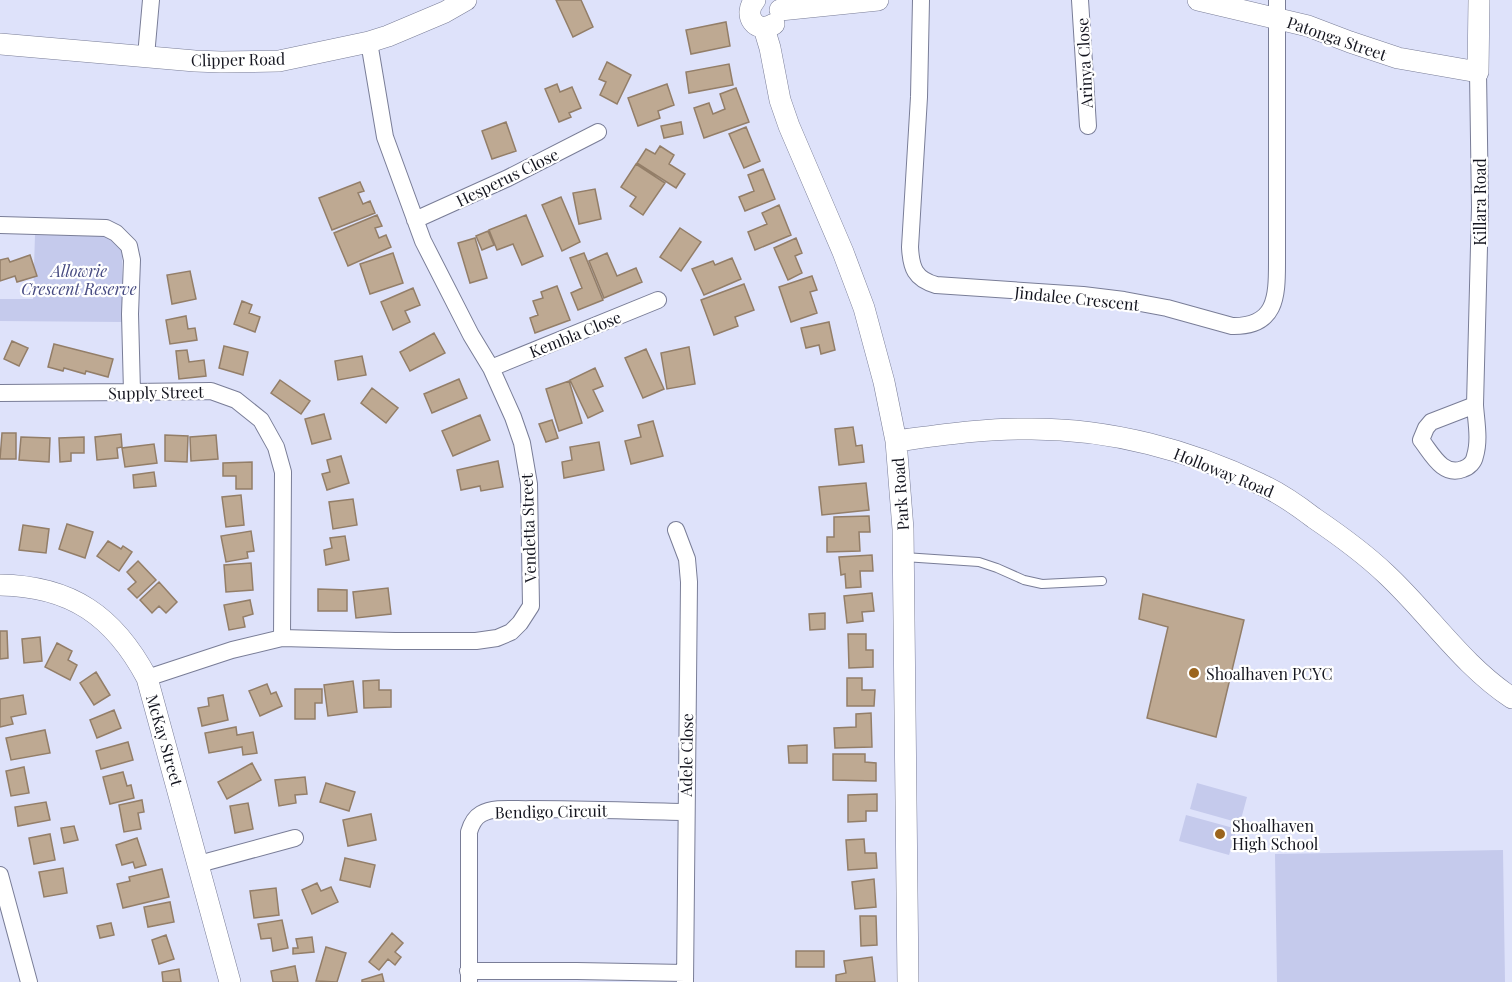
<svg xmlns="http://www.w3.org/2000/svg" width="1512" height="982" font-family="'Playfair Display',serif">
<style>
.green{fill:#c5caec}
.building{fill:#bea992;stroke:#937e68;stroke-width:1.5}
.lines{fill:none;stroke-linecap:round;stroke-linejoin:round}
.service-casing{stroke:#797d97;stroke-width:10}
.minor-casing{stroke:#797d97;stroke-width:18}
.tertiary-casing{stroke:#797d97;stroke-width:22}
.service{stroke:#fff;stroke-width:8}
.minor{stroke:#fff;stroke-width:16}
.tertiary{stroke:#fff;stroke-width:21}
.poi-dot{fill:#9b651e;stroke:#fff;stroke-width:2}
.labels{text-anchor:middle;dominant-baseline:central;stroke-width:4.5;stroke-linejoin:round;paint-order:stroke}
.street-label{font-size:16px;fill:#14151f;stroke:#fff}
.park-label{font-size:16px;font-style:italic;fill:#454980;stroke:#fff}
.poi-label{font-size:16px;fill:#14151f;stroke:#fff;text-anchor:start}
</style>
<rect width="100%" height="100%" fill="#dee2fa"/>
<path class="green" d="M35,235L106,236L112,239L121,249L122,256V322L0,321V299H33Z
M1197,783L1247,797L1240,823L1190,809Z
M1186,815L1237,829L1229,855L1179,841Z
M1503,850L1505,982H1277L1275,854Z"/>
<path class="building" d="M556,0H581L593,27L573,37Z
M726,22L730,46L691,54L686,30Z
M607,62L631,75L617,104L600,95L606,82L599,79Z
M729,64L733,85L689,93L686,72Z
M557,84L560,92L572,87L581,108L569,113L571,117L559,122L545,89Z
M667,84L674,105L658,111L660,118L638,126L628,98Z
M736,88L749,122L704,138L694,108L709,103L713,114L725,109L720,94Z
M506,122L516,151L492,159L482,131Z
M681,122L683,134L664,138L661,126Z
M746,127L760,161L744,168L729,134Z
M660,146L674,155L669,164L685,174L676,188L637,163L646,149L655,154Z
M636,164L665,183L643,215L630,206L636,197L621,187Z
M763,169L775,199L745,211L739,197L754,191L748,175Z
M360,182L364,191L358,193L363,204L370,201L375,213L332,230L319,198Z
M595,189L601,219L579,224L573,193Z
M561,197L580,242L562,251L542,205Z
M779,205L791,235L755,250L748,232L767,224L762,213Z
M377,215L382,226L375,228L379,238L386,235L391,247L348,266L334,233Z
M526,215L543,256L522,265L513,244L497,250L489,230Z
M680,228L701,242L681,271L660,257Z
M488,231L494,245L482,250L476,236Z
M475,238L487,278L470,283L458,243Z
M796,238L802,253L795,256L802,273L788,280L774,248Z
M393,253L403,283L370,294L360,264Z
M584,253L603,300L578,310L571,293L582,288L570,258Z
M607,253L617,276L636,268L642,282L604,298L589,261Z
M30,255L37,276L17,282L15,276L0,281V260L8,258L10,262Z
M732,258L741,279L704,295L692,269L713,261L715,265Z
M190,271L196,299L172,304L167,275Z
M812,276L817,290L810,292L817,313L791,322L779,287Z
M744,284L754,310L735,317L738,326L714,335L701,300Z
M557,286L570,320L535,333L530,318L538,315L533,301L543,298L541,292Z
M413,288L420,305L405,311L410,322L393,330L381,302Z
M242,301L252,305L249,313L260,317L255,332L234,324Z
M186,316L188,329L195,328L197,340L170,344L166,320Z
M829,322L835,350L821,354L819,345L806,348L801,328Z
M434,333L445,353L410,371L400,352Z
M12,341L28,348L19,366L4,359Z
M54,344L113,359L108,377L86,371L85,374L64,368L63,371L48,367Z
M224,346L248,352L243,375L219,368Z
M689,347L695,384L667,389L661,353Z
M646,349L664,389L643,398L625,358Z
M187,350L189,362L204,360L206,376L179,379L176,351Z
M362,356L366,375L338,380L335,361Z
M595,368L603,386L593,390L603,411L588,418L570,380Z
M459,379L467,398L432,413L424,394Z
M280,380L310,401L301,414L271,393Z
M569,381L582,423L559,431L546,389Z
M372,388L398,408L386,423L361,403Z
M324,414L331,439L312,444L305,419Z
M480,415L490,440L453,456L442,431Z
M552,420L558,438L546,442L539,424Z
M653,421L663,456L631,464L625,441L641,437L638,425Z
M853,427L856,446L862,445L864,462L839,465L835,429Z
M2,433H16V459H0Z
M121,434L122,447L117,448L118,458L97,460L95,437Z
M165,435L188,436L187,462L165,461Z
M216,435L218,459L191,461L190,437Z
M21,437L50,438L49,462L19,460Z
M84,437V453H71V461L60,462L59,438Z
M599,442L604,470L564,478L562,462L572,460L570,447Z
M154,444L157,463L125,467L122,448Z
M341,456L349,483L327,490L322,474L330,472L327,460Z
M498,461L503,487L481,491L480,486L461,490L457,470Z
M252,462V489H236V476H223V463Z
M154,472L156,486L134,488L133,475Z
M866,483L869,510L822,515L819,487Z
M241,495L244,525L226,527L222,497Z
M353,499L357,525L333,529L329,502Z
M869,516L870,532H859L860,551L827,552V537H834V517Z
M67,524L93,532L85,558L59,549Z
M23,525L49,529L46,553L19,550Z
M251,531L254,551L247,552L248,558L226,562L221,536Z
M345,536L349,560L326,565L324,550L332,548L330,538Z
M108,541L121,549L123,546L132,552L119,571L97,556Z
M872,555L873,571H860L861,587L846,588L845,574L841,575L839,557Z
M138,561L156,580L137,598L128,589L136,582L127,572Z
M251,563L253,590L226,592L224,565Z
M159,582L177,602L166,613L159,606L152,613L140,600Z
M388,588L391,614L356,618L353,592Z
M318,589L347,590V611H318Z
M872,593L874,611L862,612L863,621L847,623L844,596Z
M1143,594L1244,620L1216,737L1147,718L1168,627L1139,619Z
M250,600L253,614L243,617L245,627L229,630L224,605Z
M825,613V629L810,630L809,614Z
M0,631H7L8,658L0,659Z
M848,634H866V650H873V667L849,668Z
M40,637L42,661L24,663L22,639Z
M57,643L72,651L68,660L77,665L70,680L45,667Z
M96,672L110,695L94,705L80,683Z
M847,678H862V690H875L874,706H847Z
M379,680V690H391V707L364,708L363,681Z
M353,681L357,712L328,716L324,685Z
M267,684L271,694L276,692L282,706L260,716L249,691Z
M295,689H322V703H315V719H295Z
M23,695L26,714L11,717L13,724L0,727V699Z
M223,695L228,720L202,726L198,708L209,706L208,698Z
M114,710L121,728L97,738L90,720Z
M871,713L872,747L835,748L834,728L856,727V714Z
M236,727L237,735L253,732L257,753L243,755L242,747L209,753L205,733Z
M45,730L50,753L11,760L6,738Z
M128,742L133,760L101,769L96,751Z
M807,745V763H789L788,746Z
M833,754H865V762L876,763V781L833,780Z
M252,763L261,780L227,799L218,782Z
M24,767L29,793L11,796L6,771Z
M123,772L127,786L131,785L134,798L110,804L103,777Z
M305,777L307,794L295,795L296,803L279,806L275,780Z
M326,783L355,792L349,811L320,802Z
M877,794V811H866V821L848,822V795Z
M142,800L144,812L138,813L141,829L124,832L119,805Z
M46,802L50,820L18,826L15,807Z
M248,803L253,829L235,833L230,806Z
M371,814L376,840L348,846L343,820Z
M74,826L78,840L64,843L61,828Z
M50,834L55,860L34,864L29,838Z
M137,838L146,865L135,868L133,862L122,865L116,845Z
M864,839L865,853H876L877,868L848,870L846,840Z
M345,858L375,865L370,887L340,880Z
M63,868L67,893L44,897L39,872Z
M162,869L169,897L123,908L117,884L130,881L129,877Z
M874,879L876,907L855,909L852,882Z
M317,883L321,891L331,887L338,902L312,914L302,890Z
M276,888L279,915L254,918L250,891Z
M170,902L174,922L148,927L144,907Z
M860,916H876L877,945L861,946Z
M282,920L288,948L273,951L271,938L261,939L258,924Z
M111,923L114,935L100,938L97,926Z
M392,933L403,943L395,952L401,957L395,965L388,959L379,970L369,962Z
M166,935L174,959L159,964L152,940Z
M312,937L314,952L293,954V948H298L296,939Z
M326,947L346,953L337,982L316,981Z
M796,951H824V967H796Z
M872,957L875,982H836V975L846,973L844,961Z
M295,966L298,982H273L271,971Z
M179,969L181,982H163L162,972Z
M382,974L384,982H362V980Z"/>
<g class="lines">
<g class="service-casing">
<path id="service" d="M904,557L979,562L997,568L1024,580L1042,584L1102,581"/>
</g>
<g class="minor-casing">
<path id="minor" d="M921,0L919,97L910,247C911,268 915,279 936,285L1083,295L1124,300L1167,308L1232,326C1276,327 1277,297 1277,263V0
M1080,0L1088,126
M146,56L151,0
M415,220L508,178L598,132
M0,225L106,228L116,233L129,246L132,260L130,314L132,392
M491,368L658,300
M0,393L132,392L211,391L236,400L261,420L276,447L283,472L282,638
M1475,405C1476,421 1480,440 1475,456C1474,462 1469,467 1463,469C1443,477 1432,454 1421,440L1426,428L1431,422L1475,405L1480,207L1478,72
M676,530L687,559L689,582L685,982
M147,678L232,650L282,638L395,641H476L497,638L511,632L520,623L531,606L529,484L522,443L513,417L491,368L471,335L423,241L385,137L369,42
M199,864L295,838
M0,875L29,982
M468,971H577L685,973
M469,982V832C471,825 474,818 481,814C495,806 517,810 532,809C583,809 634,811 686,812"/>
</g>
<g class="tertiary-casing">
<path id="tertiary" d="M755,0C742,15 756,35 774,24
M1198,0L1308,26L1350,42L1398,58L1478,72L1479,0
M780,10L878,0
M764,28L770,48L780,100L789,126L843,252L864,308L884,382L896,441L903,529L908,982
M0,44L195,61L221,62L279,61L369,42L388,36L445,12L466,0
M896,441C941,435 986,428 1032,429C1110,429 1190,450 1260,484C1280,493 1297,505 1314,518C1339,535 1364,553 1386,574C1429,614 1462,665 1512,698
M0,585C71,586 114,616 147,678L230,982"/>
</g>
<use href="#service" class="service"/>
<use href="#minor" class="minor"/>
<use href="#tertiary" class="tertiary"/>
</g>
<g class="poi-dot">
<circle cx="1194" cy="673" r="6"/>
<circle cx="1220" cy="834" r="6"/>
</g>
<g class="labels">
<g class="street-label">
<text transform="translate(1337 38) rotate(19)">Patonga Street</text>
<text transform="translate(238 59) rotate(-1)">Clipper Road</text>
<text transform="translate(1084 63) rotate(-93)">Arinya Close</text>
<text transform="translate(507 177) rotate(-26)">Hesperus Close</text>
<text transform="translate(1479 202) rotate(-90)">Killara Road</text>
<text transform="translate(1077 298) rotate(6)">Jindalee Crescent</text>
<text transform="translate(575 334) rotate(-22)">Kembla Close</text>
<text transform="translate(156 392) rotate(-1)">Supply Street</text>
<text transform="translate(1224 472) rotate(22)">Holloway Road</text>
<text transform="translate(900 494) rotate(-94)">Park Road</text>
<text transform="translate(528 528) rotate(-92)">Vendetta Street</text>
<text transform="translate(165 740) rotate(74)">McKay Street</text>
<text transform="translate(686 755) rotate(-89)">Adele Close</text>
<text transform="translate(551 811) rotate(-1)">Bendigo Circuit</text>
</g>
<g class="park-label">
<text x="79" y="270">Allowrie<tspan x="79" dy="18">Crescent Reserve</tspan></text>
</g>
<g class="poi-label">
<text x="1206" y="673">Shoalhaven PCYC</text>
<text x="1232" y="825">Shoalhaven<tspan x="1232" dy="18">High School</tspan></text>
</g>
</g>
</svg>
